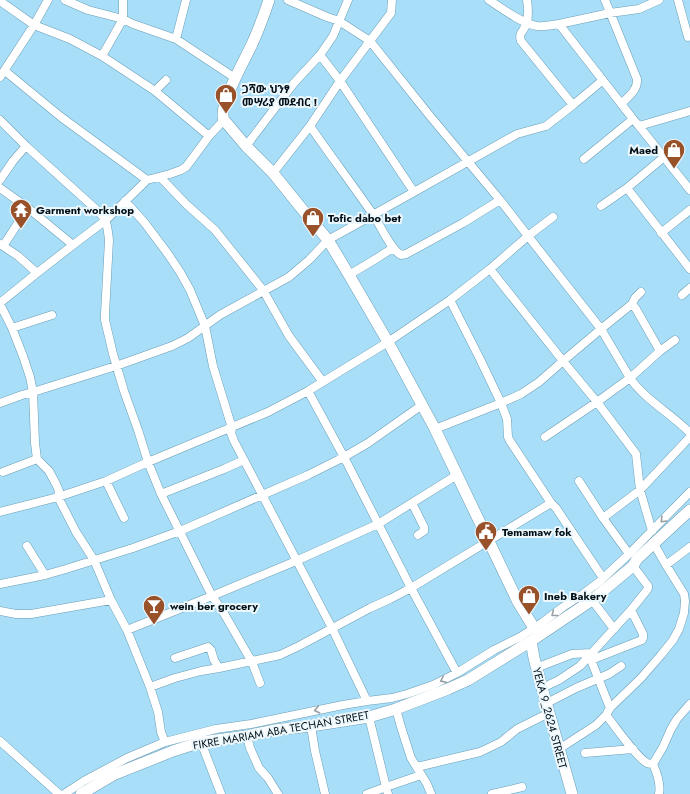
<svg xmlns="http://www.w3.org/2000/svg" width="690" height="794" font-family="Jost,'Noto Sans Ethiopic',sans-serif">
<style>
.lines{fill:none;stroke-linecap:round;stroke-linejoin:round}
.minor-casing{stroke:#6a9eb6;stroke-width:9}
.major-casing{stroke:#6a9eb6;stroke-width:12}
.minor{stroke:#fff;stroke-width:8}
.major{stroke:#fff;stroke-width:11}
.oneway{stroke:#999fa2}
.labels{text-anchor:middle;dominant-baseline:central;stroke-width:4;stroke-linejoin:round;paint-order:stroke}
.poi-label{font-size:11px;font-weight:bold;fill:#000e16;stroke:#edf8fd;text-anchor:start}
.street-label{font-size:11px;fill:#000e16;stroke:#edf8fd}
</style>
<rect width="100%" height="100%" fill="#a8def8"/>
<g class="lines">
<g class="minor-casing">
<path id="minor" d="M65,0L88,10L123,19L102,56
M123,0V19L133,24L176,39L235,78
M489,0C501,8 523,24 537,26C544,27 552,25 559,24L633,119L639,126L690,190
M605,0L637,79C638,90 628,97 621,104
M678,0L688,37
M0,1L34,25L70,39L102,56L155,91L209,136
M559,24L610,13L639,9L659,0
M176,39L186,0
M5,71L61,117L147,180
M0,77L34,25L48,0
M155,91L166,80
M573,105L603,80
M0,120L26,146
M310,126C330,155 352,184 372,213C380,224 390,249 401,255L406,254L463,223L500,200
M639,126L690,111
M246,146L294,83L320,55L333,36L348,0
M584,159L633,119
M273,173L310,126L340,81L391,13L392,0
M160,177L187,205L215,230L263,290L289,336L323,382
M0,180L13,161L26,146L98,211C108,222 107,225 109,240L105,314V320L113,354L124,391L138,430L148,462L161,494L212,596L222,610L252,662L260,683
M0,188L28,208L73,245L37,273L0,303
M627,188L690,269
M414,192L517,134L546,126L573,105L521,41C518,33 524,31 527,23C528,17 528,6 527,0
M125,201L144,222L168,254L180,272L190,290L205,326L213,366L232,428L231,433L234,441L332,628L367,701
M601,206L627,188L664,157
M553,217L528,236L601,329L632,304L635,298L641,292
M661,233L690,210
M0,244L18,256L37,273
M73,245L106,220L147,180L170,174L181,170L186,167L209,136L224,120
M3,246L28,208
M490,269L563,361L601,329L630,378L660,351L675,340
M349,275L374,260L393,248
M682,295L690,288
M0,304L12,328L23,356L30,377L33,392L35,443L37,459L49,471L56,484L59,491L58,497L76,532L94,560L111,600L127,630L150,687L158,712L161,732L165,742
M632,304L636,309L660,351
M12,328L52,315
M308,391L344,457L411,588L457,673
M0,403L22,395L33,392L116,366L172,346L188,338L220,315L289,277L309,260L328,240L414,192L340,81L320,55
M435,429L501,403L521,394L539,382L563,361L597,402L636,454L640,490L652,531
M545,437L597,402L630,378C645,400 672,414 690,433
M3,472L37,459
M106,481L124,518
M579,481L603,518
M161,494L224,469L244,460
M412,503L424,527V531L418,535
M551,503L556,508L603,578
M0,512L58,497L106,481L148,462L268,412L308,391L388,342L450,300L490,269L528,236L500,200L430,116L370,41L339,21L327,17L288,0
M27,546L45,575
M629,554L603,518L640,490L690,437
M666,565L690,547
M0,584L45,575L66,569L133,548L180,531L308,475L344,457L368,443L422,405
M592,600L614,629
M0,611L16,614H31L111,600
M127,630L212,596L296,561L378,524L457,475
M587,657L591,660L610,708
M175,658L208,647L211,650L214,660L219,668
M591,660L642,640L643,638V634L631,610
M536,668L572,654L591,653
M150,687L175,678L201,671L219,668L280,655L299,646L370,608L390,599L411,588L551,503L510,441L508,437L507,419L501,403L480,359L450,300
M542,688L559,680L580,666L631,610L647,590L648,588V586L633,566
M547,703L576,688L609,674L621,666
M396,709L401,727L411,758L427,784L431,794
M606,715C615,726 636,757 647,763C650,764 651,764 653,764C657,773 661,784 659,794
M311,726L315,751L325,794
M247,736L250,748L259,768L268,778L278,794
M0,741L59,794
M201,742L221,794
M559,749L596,725L606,715L610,708L641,678L661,655L673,640L679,629L684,613L685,601L684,594L666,565L654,544
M585,753L633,749
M653,764L663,747L671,729L677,719L690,704
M417,767L480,752L501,742L517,729L545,715
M64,794L84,781L127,758L165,742L216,729L251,724L343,705L367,701L392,698L407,694L433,685L457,673L494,650L520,637L534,628L543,622L563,607L583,594L599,582L629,554L690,492
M367,794L386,787L369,717
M388,794L386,787L421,775
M492,794L522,787"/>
</g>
<g class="major-casing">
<path id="major" d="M269,0C264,15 259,29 252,44C246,58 217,107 224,120L246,146L273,173L302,209L328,240L349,275L388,342L435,429L518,602L534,628
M531,641L534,658L539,677L572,794
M81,794L113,775L173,751L201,742L247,736L274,730L311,726L369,717L396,709L448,689L468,680L531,641L592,600L633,566L637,559L690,510"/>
</g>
<use href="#minor" class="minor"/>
<use href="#major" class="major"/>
</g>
<defs><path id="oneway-chevron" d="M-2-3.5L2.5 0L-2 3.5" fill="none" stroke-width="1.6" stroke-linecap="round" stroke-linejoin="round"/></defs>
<g class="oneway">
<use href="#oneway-chevron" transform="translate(663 520) rotate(134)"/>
<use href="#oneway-chevron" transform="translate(554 614) rotate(142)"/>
<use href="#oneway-chevron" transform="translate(443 680) rotate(154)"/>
<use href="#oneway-chevron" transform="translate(317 710) rotate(168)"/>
</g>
<defs>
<g id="shop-pin" transform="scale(1.15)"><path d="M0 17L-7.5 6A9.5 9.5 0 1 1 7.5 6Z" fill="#985129" stroke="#edf8fd"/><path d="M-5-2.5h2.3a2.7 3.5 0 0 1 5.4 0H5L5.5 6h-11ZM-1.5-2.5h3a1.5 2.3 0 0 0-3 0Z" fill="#fff"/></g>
<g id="temple-pin" transform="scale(1.15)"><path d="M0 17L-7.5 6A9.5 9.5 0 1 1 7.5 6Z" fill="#985129" stroke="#edf8fd"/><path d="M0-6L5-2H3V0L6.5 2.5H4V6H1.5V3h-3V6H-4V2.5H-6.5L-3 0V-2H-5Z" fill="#fff"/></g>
<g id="civic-pin" transform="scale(1.15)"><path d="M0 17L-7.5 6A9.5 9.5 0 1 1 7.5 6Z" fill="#985129" stroke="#edf8fd"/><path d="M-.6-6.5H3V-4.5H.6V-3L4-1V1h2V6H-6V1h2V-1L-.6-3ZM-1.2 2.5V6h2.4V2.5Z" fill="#fff"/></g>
<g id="bar-pin" transform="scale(1.15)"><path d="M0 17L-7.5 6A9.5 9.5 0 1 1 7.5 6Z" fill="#985129" stroke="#edf8fd"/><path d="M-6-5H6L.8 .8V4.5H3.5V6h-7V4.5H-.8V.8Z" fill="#fff"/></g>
</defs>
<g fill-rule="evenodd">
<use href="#shop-pin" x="226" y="95"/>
<use href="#shop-pin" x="674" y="150"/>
<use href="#temple-pin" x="21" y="210"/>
<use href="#shop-pin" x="313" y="218"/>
<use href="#civic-pin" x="486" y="532"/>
<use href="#shop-pin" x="529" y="596"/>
<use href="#bar-pin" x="154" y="606"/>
</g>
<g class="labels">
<g class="poi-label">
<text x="242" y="89">ጋሻው ህንፃ<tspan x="242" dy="13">መሣሪያ መደብር !</tspan></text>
<text x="658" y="150" text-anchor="end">Maed</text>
<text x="36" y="210">Garment workshop</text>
<text x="328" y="218">Tofic dabo bet</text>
<text x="502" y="532">Temamaw fok</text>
<text x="544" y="596">Ineb Bakery</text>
<text x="170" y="606">wein ber grocery</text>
</g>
<g class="street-label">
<text transform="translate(550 718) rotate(75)">YEKA 9_2624 STREET</text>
<text transform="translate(281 730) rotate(-10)">FIKRE MARIAM ABA TECHAN STREET</text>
</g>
</g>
</svg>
